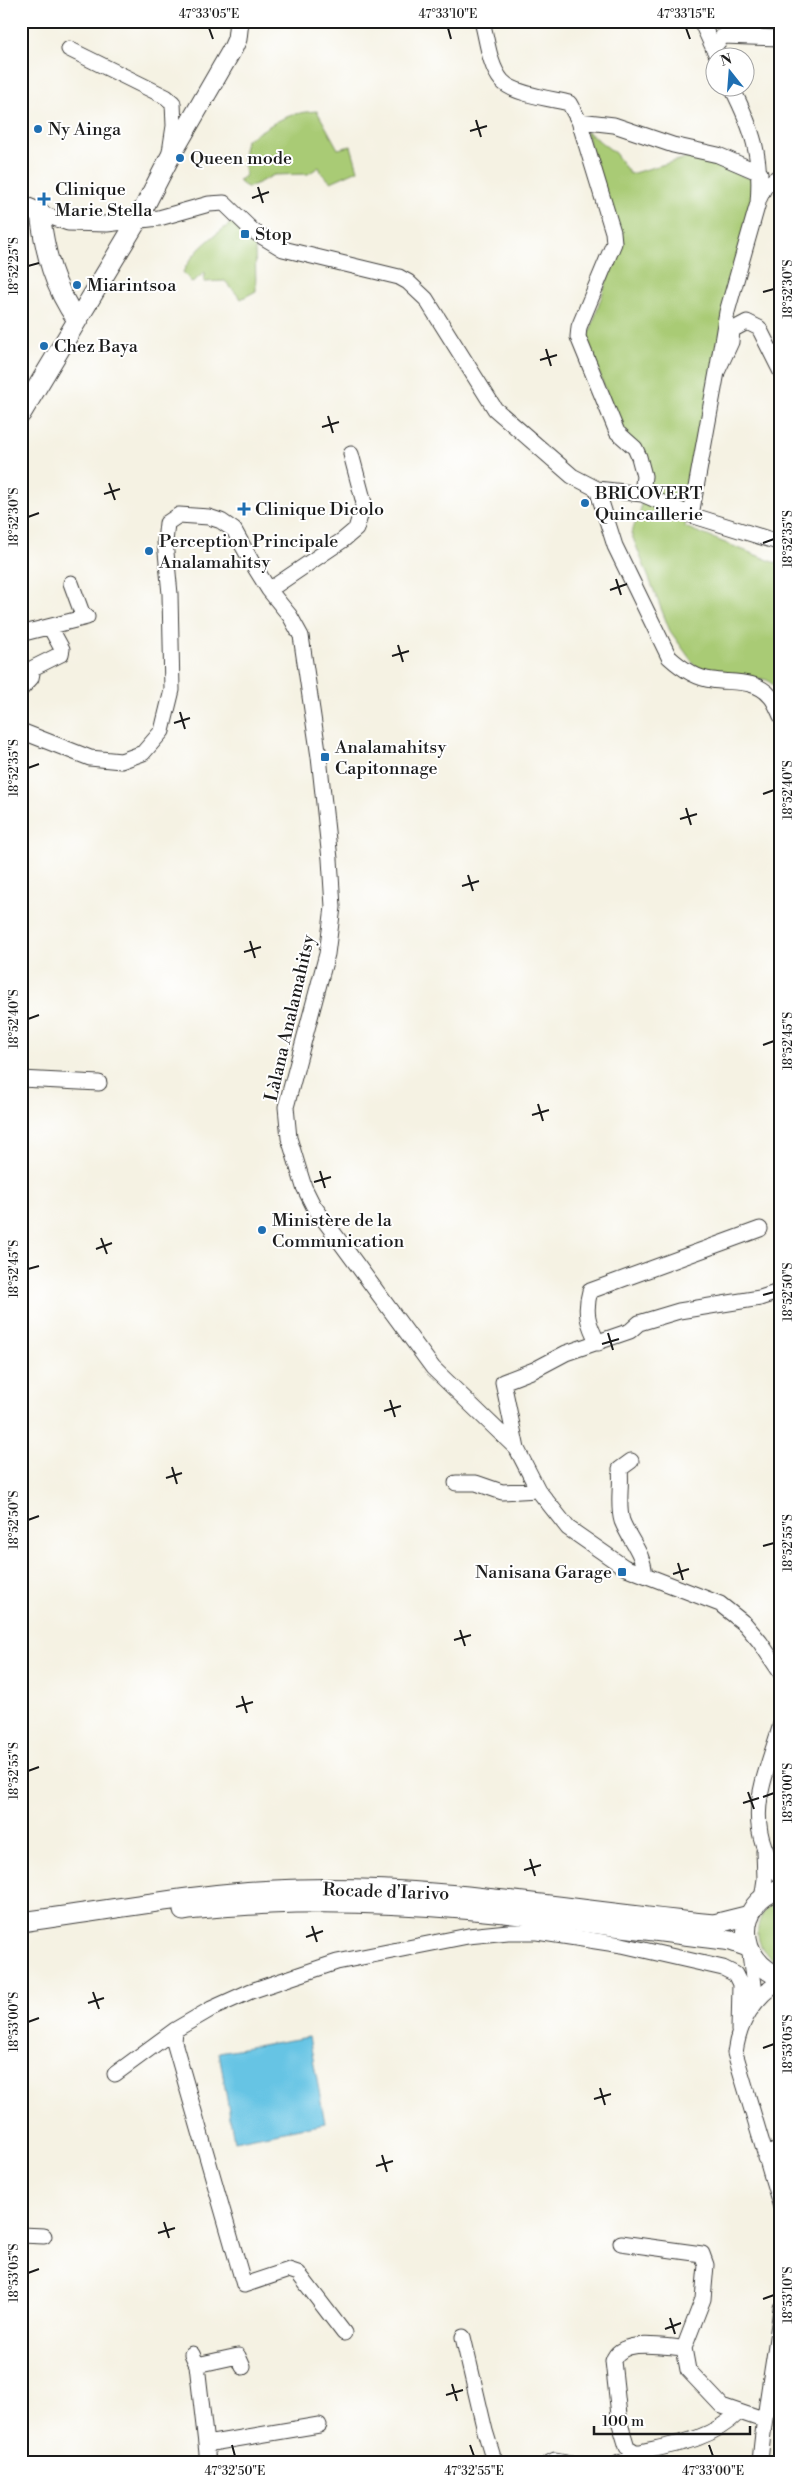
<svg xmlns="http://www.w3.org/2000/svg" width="802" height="2484" font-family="'Libre Bodoni',serif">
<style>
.green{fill:#a9cb74;stroke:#627448}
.water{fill:#66c4e4;stroke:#417080}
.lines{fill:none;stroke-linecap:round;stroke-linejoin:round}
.minor-casing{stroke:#3d3c3a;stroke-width:17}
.major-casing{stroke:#3d3c3a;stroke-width:21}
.minor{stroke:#fff;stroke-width:15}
.major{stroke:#fff;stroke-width:19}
.ticks{fill:none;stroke:#1c1c1c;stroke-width:2}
.poi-dot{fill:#1f6fb2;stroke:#fff;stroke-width:2}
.labels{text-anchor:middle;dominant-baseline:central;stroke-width:4;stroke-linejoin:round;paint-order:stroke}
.poi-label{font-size:18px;fill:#1c1c1c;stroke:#fff;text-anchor:start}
.street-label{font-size:18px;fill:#1c1c1c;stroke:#fff}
.neatline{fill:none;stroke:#1c1c1c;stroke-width:2}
.ticks-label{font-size:12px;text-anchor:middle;fill:#1c1c1c}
</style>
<rect width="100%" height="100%" fill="#fff"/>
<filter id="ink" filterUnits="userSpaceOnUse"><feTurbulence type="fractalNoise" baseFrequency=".02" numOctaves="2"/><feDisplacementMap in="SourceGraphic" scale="10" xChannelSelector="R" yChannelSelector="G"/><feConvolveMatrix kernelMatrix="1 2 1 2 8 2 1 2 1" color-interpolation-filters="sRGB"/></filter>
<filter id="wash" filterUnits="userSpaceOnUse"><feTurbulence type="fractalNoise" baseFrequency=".0096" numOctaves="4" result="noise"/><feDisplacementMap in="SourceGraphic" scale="20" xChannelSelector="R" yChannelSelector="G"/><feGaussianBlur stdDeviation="1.12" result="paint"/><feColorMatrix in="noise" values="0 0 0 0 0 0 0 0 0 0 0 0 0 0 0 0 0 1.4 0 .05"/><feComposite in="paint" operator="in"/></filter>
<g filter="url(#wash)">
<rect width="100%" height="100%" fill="#f5f2e3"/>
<path class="green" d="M317,111L338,149L351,146L358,170L331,182L322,174L319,167L308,174L274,175L248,188L238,181L245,176L243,156L246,140C274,124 283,113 317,111Z
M585,130L615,153L630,174L693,156L756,181L708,423L685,527L781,565V692L767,680L696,667L670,631L631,533L640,513L645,468L611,405L587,341L620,240Z
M234,221L255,239L256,291L241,299L225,281L204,282L205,272L192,283L183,272C194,249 215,235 234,221Z
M781,1899V1964C750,1952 750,1911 781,1899Z"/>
<path class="water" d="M309,2037L325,2123L234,2141L219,2052Z"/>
</g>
<g filter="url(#ink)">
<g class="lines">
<g class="minor-casing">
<path id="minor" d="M482,21C487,39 489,66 502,81C513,94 552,99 569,103L579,121L613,232L614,243L579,327L578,337L617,432L635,448L639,457L644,476L642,494
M701,21L718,58
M713,48L723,36L781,38
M69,49L166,97L173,103L174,126L170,152
M579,121L614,125L673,145L718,155L760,173
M759,199L765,186L781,175
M40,213L68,223L107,224L159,218L209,204L224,203L253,231L283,249L399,277L408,282L426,299L495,409L572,476L597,489L642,494L691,515L781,543
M717,372L727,312L758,203C762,156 753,130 732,88
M597,489L615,546L669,657C681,668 695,678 712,680C731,683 756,679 770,696C775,701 778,710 781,716
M691,515L717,372L731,342L732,330L747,322L759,328L781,372
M269,590L343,540L356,529L364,503L351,454
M24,633L87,617L82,613L71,583
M21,689L31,678L33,668L61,654L62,649L50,627
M21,731L90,758L121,761L143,753L162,731L172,690L170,594L165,542L167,523L179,515L209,517L221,521L234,530L254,566L269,590L290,616L301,636L319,757L330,859L333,907L327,954L286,1107L289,1138L304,1187L313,1205L433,1368L517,1449L538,1490L568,1528L624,1567L720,1604L745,1624L760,1642L781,1673
M21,1079L99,1083
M598,1343C588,1324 584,1312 590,1291L760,1229
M517,1449L503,1382L534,1370L566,1353L630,1331L639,1323L679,1311L760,1298L781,1291
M631,1461L620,1469C622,1486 617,1505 622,1521C630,1541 643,1552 645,1575
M456,1483H476L502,1492L538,1490
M781,1724C764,1783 740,1822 781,1877
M762,1899L765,1879L764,1851
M750,1954L754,1985L752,2005
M781,1980C754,1998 739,2021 735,2053L781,2207
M175,2030L174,2042L244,2285L289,2270L298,2273L344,2333
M115,2074L175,2030L211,2009L251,1991L337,1962L468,1936L508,1932H537L622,1945L723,1968L735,1974L740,1984L739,2031
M765,2158L781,2147
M21,2235L44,2236
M621,2243L702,2254L706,2265L703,2299L684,2348L688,2370L722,2406L763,2420
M463,2337L485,2431L493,2457L497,2463
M684,2348C664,2347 621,2337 613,2361L620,2424L627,2447L635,2452H640C677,2444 710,2440 738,2413
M192,2354L197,2365L206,2444
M197,2365L238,2356L243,2367
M208,2463L206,2444L319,2425
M549,2463L555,2460L572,2463
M619,2463L633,2458L635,2463
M760,2463C764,2410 775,2360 781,2308"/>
</g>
<g class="major-casing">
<path id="major" d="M21,205L40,213C45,253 54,288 77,320
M21,414L137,221L169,159L233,48L237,39L239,21
M781,1889C734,1902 736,1961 781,1977
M183,1911C212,1907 241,1906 270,1904C424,1897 578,1922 731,1941L748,1947
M21,1922C114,1910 205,1891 299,1889C439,1885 576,1911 714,1924L750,1915"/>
</g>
<use href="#minor" class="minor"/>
<use href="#major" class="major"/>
</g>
</g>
<path class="ticks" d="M209,28L213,39M448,28L451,39M686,28L690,39M476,120L481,137M470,131L487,126M258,187L263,203M252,198L269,192M28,266L39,263M763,292L774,289M546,349L551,366M540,360L557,355M328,416L333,433M322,427L339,422M109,483L115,500M104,494L120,489M28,517L39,513M763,543L774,539M616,579L621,595M610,590L627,584M398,645L403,662M392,656L409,651M180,712L185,729M174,723L190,718M28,768L39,764M763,794L774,790M686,808L691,825M680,819L697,814M468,875L473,891M462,886L479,881M250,941L255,958M244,952L261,947M28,1019L39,1015M763,1045L774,1041M538,1104L543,1121M532,1115L549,1110M320,1171L325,1188M314,1182L331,1177M101,1238L107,1254M96,1249L112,1243M28,1269L39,1266M763,1295L774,1292M608,1333L613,1350M602,1344L619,1339M390,1400L395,1417M384,1411L401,1406M172,1467L177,1484M166,1478L182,1473M28,1520L39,1516M763,1546L774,1543M678,1563L683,1580M673,1574L689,1569M460,1630L465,1646M454,1640L471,1635M242,1696L247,1713M236,1707L253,1702M28,1771L39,1767M748,1792L754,1809M763,1797L774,1793M743,1803L759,1798M530,1859L535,1876M524,1870L541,1865M312,1926L317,1942M306,1937L323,1931M93,1992L99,2009M88,2003L104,1998M28,2022L39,2018M763,2048L774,2044M600,2088L605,2105M594,2099L611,2094M382,2155L387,2172M376,2166L393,2161M164,2222L169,2238M158,2233L175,2228M28,2273L39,2269M763,2299L774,2295M670,2318L675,2334M665,2329L681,2323M452,2384L457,2401M446,2395L463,2390M232,2445L235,2456M470,2445L474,2456M709,2445L713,2456"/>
<g class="poi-dot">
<circle cx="38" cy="129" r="5"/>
<circle cx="180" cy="158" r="5"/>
<path d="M41.5 191.5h5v5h5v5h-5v5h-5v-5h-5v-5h5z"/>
<rect x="240" y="229" width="10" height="10" rx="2.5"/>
<circle cx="77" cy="285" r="5"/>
<circle cx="44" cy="346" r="5"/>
<circle cx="585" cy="503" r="5"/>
<path d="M241.5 501.5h5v5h5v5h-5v5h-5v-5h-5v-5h5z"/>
<circle cx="149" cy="551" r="5"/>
<rect x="320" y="752" width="10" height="10" rx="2.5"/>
<circle cx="262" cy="1230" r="5"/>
<rect x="617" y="1567" width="10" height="10" rx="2.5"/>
</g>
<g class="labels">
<g class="poi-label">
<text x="48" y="129">Ny Ainga</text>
<text x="190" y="158">Queen mode</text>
<text x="55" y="189">Clinique<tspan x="55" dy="21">Marie Stella</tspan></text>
<text x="255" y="234">Stop</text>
<text x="87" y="285">Miarintsoa</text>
<text x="54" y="346">Chez Baya</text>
<text x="595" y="493">BRICOVERT<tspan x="595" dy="21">Quincaillerie</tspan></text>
<text x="255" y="509">Clinique Dicolo</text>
<text x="159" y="541">Perception Principale<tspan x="159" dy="21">Analamahitsy</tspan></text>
<text x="335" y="747">Analamahitsy<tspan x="335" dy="21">Capitonnage</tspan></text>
<text x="272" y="1220">Ministère de la<tspan x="272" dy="21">Communication</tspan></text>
<text x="612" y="1572" text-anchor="end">Nanisana Garage</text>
</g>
<g class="street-label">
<text transform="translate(290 1018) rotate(-77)">Làlana Analamahitsy</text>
<text transform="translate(386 1892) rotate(2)">Rocade d'Iarivo</text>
</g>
</g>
<rect width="802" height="2484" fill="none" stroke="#fff" stroke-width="55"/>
<g transform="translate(730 72) rotate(343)"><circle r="24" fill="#ffffff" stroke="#a4a4a4"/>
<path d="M0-4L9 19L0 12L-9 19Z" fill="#1f6fb2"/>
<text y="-8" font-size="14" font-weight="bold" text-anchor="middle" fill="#1c1c1c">N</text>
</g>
<path d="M594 2426v8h156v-8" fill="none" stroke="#1c1c1c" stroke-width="2.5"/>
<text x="602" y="2426" font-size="15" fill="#1c1c1c" stroke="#ffffff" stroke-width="4" paint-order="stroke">100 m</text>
<rect x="28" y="28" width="746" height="2428" class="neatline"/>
<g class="ticks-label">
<text x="209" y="18">47°33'05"E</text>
<text x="448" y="18">47°33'10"E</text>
<text x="686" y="18">47°33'15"E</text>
<text transform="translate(14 266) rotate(-90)" y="4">18°52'25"S</text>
<text transform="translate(788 289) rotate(-90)" y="4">18°52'30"S</text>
<text transform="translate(14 517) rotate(-90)" y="4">18°52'30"S</text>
<text transform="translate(788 539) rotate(-90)" y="4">18°52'35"S</text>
<text transform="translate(14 768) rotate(-90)" y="4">18°52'35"S</text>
<text transform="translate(788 790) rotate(-90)" y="4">18°52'40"S</text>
<text transform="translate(14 1019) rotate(-90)" y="4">18°52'40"S</text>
<text transform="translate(788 1041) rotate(-90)" y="4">18°52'45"S</text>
<text transform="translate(14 1269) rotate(-90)" y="4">18°52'45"S</text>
<text transform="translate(788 1292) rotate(-90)" y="4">18°52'50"S</text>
<text transform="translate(14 1520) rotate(-90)" y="4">18°52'50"S</text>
<text transform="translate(788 1543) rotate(-90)" y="4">18°52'55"S</text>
<text transform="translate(14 1771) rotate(-90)" y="4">18°52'55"S</text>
<text transform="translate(788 1793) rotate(-90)" y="4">18°53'00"S</text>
<text transform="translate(14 2022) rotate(-90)" y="4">18°53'00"S</text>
<text transform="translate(788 2044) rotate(-90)" y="4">18°53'05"S</text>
<text transform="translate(14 2273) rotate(-90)" y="4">18°53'05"S</text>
<text transform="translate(788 2295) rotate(-90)" y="4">18°53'10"S</text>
<text x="235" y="2475">47°32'50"E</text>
<text x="474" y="2475">47°32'55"E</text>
<text x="713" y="2475">47°33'00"E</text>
</g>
</svg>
